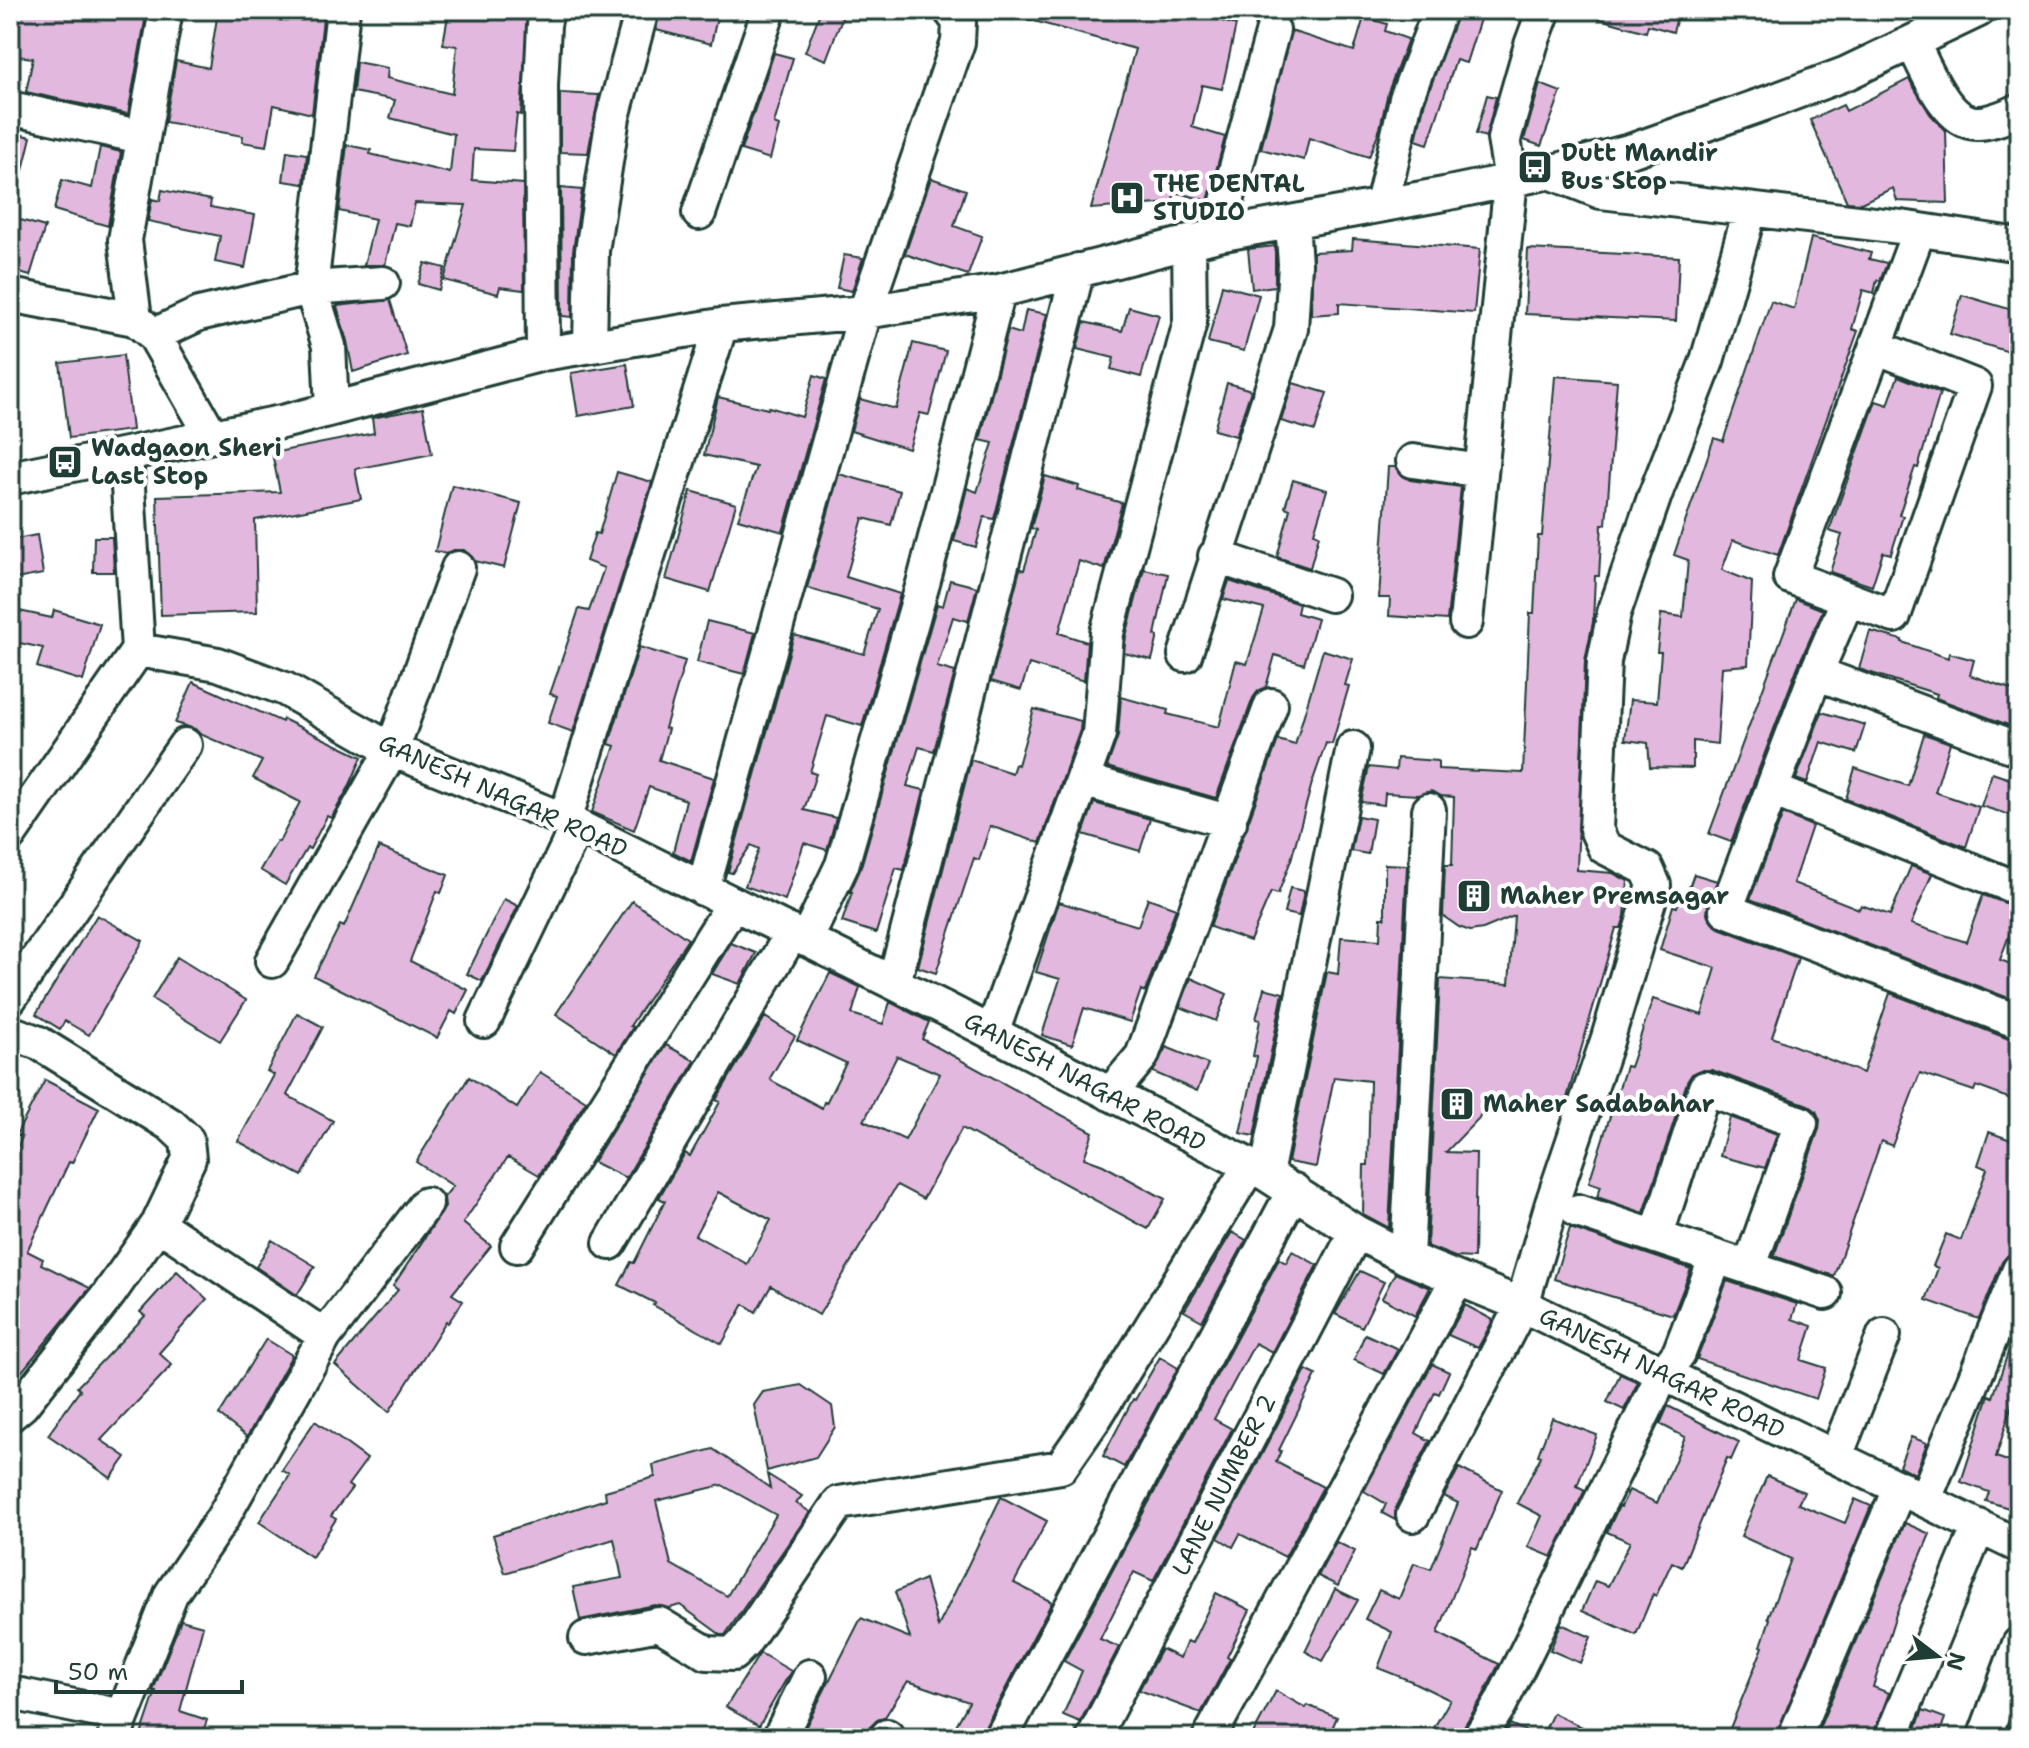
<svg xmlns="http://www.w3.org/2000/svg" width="2029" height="1748" font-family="'Shantell Sans',sans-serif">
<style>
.building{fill:#e3b8de;stroke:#1f3d34;stroke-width:2;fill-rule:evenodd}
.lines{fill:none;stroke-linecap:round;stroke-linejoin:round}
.minor-casing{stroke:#1f3d34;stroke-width:38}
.minor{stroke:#fff;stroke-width:32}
.labels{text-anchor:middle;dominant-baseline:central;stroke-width:8;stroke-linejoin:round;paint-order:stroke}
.poi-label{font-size:24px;font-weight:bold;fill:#1f3d34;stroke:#fff;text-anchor:start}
.street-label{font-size:24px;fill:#1f3d34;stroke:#fff}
</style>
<rect width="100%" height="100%" fill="#fff"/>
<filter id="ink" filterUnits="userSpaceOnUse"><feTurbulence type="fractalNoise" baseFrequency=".0125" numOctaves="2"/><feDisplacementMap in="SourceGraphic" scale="16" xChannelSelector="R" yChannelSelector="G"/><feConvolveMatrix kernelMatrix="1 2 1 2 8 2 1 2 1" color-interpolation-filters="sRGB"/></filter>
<g filter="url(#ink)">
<path class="building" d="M10,10H147L128,114L26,92L33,58L10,55Z
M267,10H324L312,114L274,105L267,146L242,142L243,136L165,122L176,61L209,68L218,11L266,19Z
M449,10H528L521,115L517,114L513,151L474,149L472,180L523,184L524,290L500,287L498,294L444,280L466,205L415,203L410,226L395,223L385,265H364L375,219L339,211L347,145L371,150L370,154L450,173L454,134L390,118L395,100L353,92L356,62L388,68L387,78L452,94L457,46L443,44Z
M660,10H707L718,13L711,44L656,30Z
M821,10H845L826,60L805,52Z
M1017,10H1183L1236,25L1222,89L1202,85L1192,127L1225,137L1208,201L1175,192L1172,203L1091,209L1135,49L1016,16Z
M1590,10H1679L1673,32L1648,25L1646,32L1589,16Z
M1458,11L1480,19L1466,63L1456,60L1428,144L1416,140L1424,105Z
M1364,17L1387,24L1385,31L1408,39L1388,92L1380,128L1369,157L1309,138L1304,160L1261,149L1291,31L1354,51Z
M774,53L793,58L774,124L779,126L770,159L741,150Z
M1909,79L1930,114L1946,131L1948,203L1897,201L1893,188L1861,203L1847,202L1810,120L1843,105L1846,111Z
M1540,84L1561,92L1541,146L1524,140Z
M560,93L599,95L588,153L560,152Z
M1487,95L1496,97L1486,137L1476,134Z
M10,132L31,137L18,191L10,190Z
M100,147L121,152L108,226L54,210L62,180L92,188Z
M287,151L307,154L304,184L283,181Z
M931,178L966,190L954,226L982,236L968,275L905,254Z
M561,188L582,190L573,251L572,317L562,316Z
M162,190L211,200L210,207L255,215L245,268L215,262L220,236L148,221L152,199L160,201Z
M10,217L45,227L30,276L10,270Z
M1811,238L1871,253L1869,259L1887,263L1880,281L1877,280L1874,293L1863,290L1852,329L1858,331L1778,555L1733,540L1722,570L1752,582L1748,665L1722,667L1717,744L1693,741V768L1650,767L1648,743L1625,740L1630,700L1657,702L1661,652H1657L1661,614L1683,617L1688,560L1674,555L1714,438L1723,441L1771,301L1794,309Z
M1353,239L1480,249L1474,313L1339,303V313L1311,315L1313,252L1352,250Z
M1275,246V286L1252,289L1248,249Z
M1528,249L1679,257L1676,321L1525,314Z
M844,255L863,258L852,291L837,288Z
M425,263L445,268L439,290L418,284Z
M1222,285L1259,295L1244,351L1208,342Z
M1962,295L2019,312V355L1950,334Z
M390,300L407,355L353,372L347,341L337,306Z
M1129,307L1159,315L1141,377L1111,369L1114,358L1077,349L1084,322L1122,331Z
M1026,310L1047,314L994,519L984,517L976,547L954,541L967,488L977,492L993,443L980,440L1008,330L1021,334Z
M913,343L946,351L929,415L920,413L909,449L851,431L860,399L896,409Z
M123,355L132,430L69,438L60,363Z
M627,364L634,406L578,416L571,373Z
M814,375L826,379L783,532L738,519L756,467L704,455L718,397L768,409L769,407L802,417Z
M1555,376L1617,381L1606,524H1602L1599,576H1595L1593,622L1585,660L1577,870L1613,873L1628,881L1625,916L1621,928H1616L1563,1112L1485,1104L1479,1118L1446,1152L1476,1153L1474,1258L1455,1257L1427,1246L1440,979L1509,984L1514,916L1483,929L1470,931L1459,927L1443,916L1445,865H1452L1454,797L1441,796L1431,791L1418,795L1385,793L1384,805L1361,802L1369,767L1396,770L1397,758L1438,761V769L1523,773L1530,613H1534L1538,536H1542Z
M1898,376L1940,393L1918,468L1915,467L1899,515L1903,516L1891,554L1883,552L1872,586L1830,572L1842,535L1829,531L1876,401L1888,405Z
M1227,383L1251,390L1236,436L1214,430Z
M1293,383L1327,393L1315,431L1281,421Z
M423,408L432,454L355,469L361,499L255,520L257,612L161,615L157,496L280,492L272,453L374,433L372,418Z
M1388,467H1395L1401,475L1410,480L1461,487L1447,620L1389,616L1390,598H1379Z
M617,472L652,482L573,732L548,723L557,696L550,694L579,609L589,611L604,568L586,561L595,533L599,534Z
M839,474L900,491L891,525L863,518L846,577L900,594L862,726L827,716L810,772L816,774L804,810L836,818L827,850L804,843L785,900L745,886L759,849L751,845L732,873L728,872L794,635L864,654L878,609L807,588Z
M1045,476L1079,486L1078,490L1122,503L1104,569L1079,561L1059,633L1087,642L1084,681L1029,664L1021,690L991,681L1020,569L1024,570L1036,530L1031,528Z
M1293,480L1327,490L1314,533L1319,535L1310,568L1277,557L1290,509L1285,507Z
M452,485L521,503L504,568L475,561L464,550H454L446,554L435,551Z
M691,491L736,504L710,592L666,579Z
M37,535L43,574L10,580V540Z
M94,537H112L114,572H93Z
M1144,569L1168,574L1155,635L1158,636L1152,660L1124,653L1126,636Z
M950,580L977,587L968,621L953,617L937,667L955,672L934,751L919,747L907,786L924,790L904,870L896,868L876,933L842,922L852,892H850L860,870L937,604L943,606Z
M1229,581L1299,604L1297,613L1317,619L1304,664L1275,655L1266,687L1258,691L1253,698L1216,798L1107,767L1118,736L1121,697L1168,710L1167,714L1219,727L1236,661L1247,664L1264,609L1223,599Z
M1796,599L1823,610L1798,666L1731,842L1709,834Z
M10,609L52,618L54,610L100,624L83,681L37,667L43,648L10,641Z
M707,621L755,633L744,674L697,662Z
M1870,631L1902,640V642L1948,658L1949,653L1974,660L1970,675L2019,692V729L1936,698L1937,694L1859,669Z
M639,647L685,661L665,728L668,729L659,760L714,778L691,861L673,852L686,800L649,787L634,830L592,812L615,746L609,744Z
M1323,650L1353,659L1345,685L1349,686L1332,744L1326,743L1312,783L1291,860L1278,894L1271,892L1250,941L1210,927L1278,740L1295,745Z
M193,682L282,722L283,719L362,757L349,787L331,818L327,816L310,849L307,848L285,885L260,870L277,841L279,842L300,802L253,778L262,761L200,734L195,729L175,723Z
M1034,709L1081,721L1080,730L1040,843L990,826L979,860L974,858L936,973L918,967L971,760L1012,773L1015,764L1018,765Z
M1822,712L1865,725L1856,753L1821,742L1807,783L1796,779Z
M1924,734L1950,743L1935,792L1979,807L1966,847L1846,799L1855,768L1908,786Z
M1992,773L2019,782L2010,815L1981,806Z
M1094,803L1150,819L1140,851L1083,834Z
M1783,814L1812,826L1793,883L1859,909L1861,905L1890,915L1911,866L1932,874L1911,924L1966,942L1983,895L2019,908L2000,960L2019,967V1002L1750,899Z
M1358,816L1374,819L1368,854L1351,851Z
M379,847L448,875L441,893L437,891L410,961L468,990L456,1014L451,1011L437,1038L314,976L340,925L344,927Z
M1385,864L1407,865L1389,1228L1363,1214L1364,1165H1368L1370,1081L1334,1077L1316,1167L1288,1162L1327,972L1338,974L1341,937L1380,940L1381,918H1385Z
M1694,874L1717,881L1708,904L1707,914L1712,923L1719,928L1798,958L1772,1037L1863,1073L1890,993L2019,1043V1102L1976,1086L1974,1091L1920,1073L1892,1146L1881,1141L1834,1276L1774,1256L1819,1129L1820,1120L1816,1111L1808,1105L1712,1070H1701L1692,1074L1687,1082L1644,1213L1597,1197L1601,1186L1589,1182L1626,1066L1630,1067L1653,999L1702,1015L1716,968L1660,950L1673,906L1677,907L1682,892L1687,893Z
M1290,888L1304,891L1299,916L1284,913Z
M1148,898L1176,908L1145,992L1141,990L1130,1022L1084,1008L1072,1045L1042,1035L1060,979L1036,972L1059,902L1138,926Z
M504,899L518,906L482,981L467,974Z
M632,901L688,939L630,1026L633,1027L616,1054L556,1014Z
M97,915L143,941L89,1035L65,1021L60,1029L36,1014Z
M731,943L756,953L740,984L712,974Z
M177,957L246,1000L220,1041L152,999Z
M830,973L860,987L852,1014L883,1024L890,1002L929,1022L922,1039L1093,1132L1084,1158L1103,1165L1165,1199L1148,1229L962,1128L923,1199L897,1185L819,1315L771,1286L756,1312L744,1304L722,1344L653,1305L655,1303L619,1285L631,1262L634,1263L665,1201L659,1198L661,1194L685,1153L690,1156L720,1102L716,1100L765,1017L795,1036L770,1078L772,1081L822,1108L824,1102L826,1103L846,1063L797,1040ZM897,1056L940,1074L905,1140L864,1121ZM718,1192L771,1220L747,1264L695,1235Z
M1191,978L1227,994L1216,1021L1180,1007Z
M1264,988L1283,993L1254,1136L1240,1133L1257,1057L1253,1056L1260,1020L1256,1019Z
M297,1013L323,1027L287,1095L333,1121L302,1176L238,1141L274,1075L267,1071Z
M666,1045L695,1061L626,1178L593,1162Z
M1166,1047L1208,1064L1197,1091L1153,1072Z
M540,1072L586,1101L539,1175L508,1157L463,1223L491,1246L452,1294L463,1301L448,1323L446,1321L389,1412L335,1365L398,1290L393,1286L445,1207L444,1197L453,1186L416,1162L469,1077L517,1108Z
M45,1080L99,1108L72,1163L69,1162L27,1251L43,1259L41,1264L90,1288L10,1386V1163L22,1137L16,1135Z
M1730,1117L1777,1134L1765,1168L1720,1156Z
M1989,1132L2019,1143V1251L2008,1255L2002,1262L1979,1319L1926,1300L1938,1268L1933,1266L1946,1234L1961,1240L1987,1169L1978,1165Z
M1570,1228L1691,1269L1673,1315L1554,1279Z
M1232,1232L1246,1240L1202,1321L1184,1311Z
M272,1240L315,1266L297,1295L256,1267Z
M1292,1251L1317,1265L1272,1352L1255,1343L1214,1419L1232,1429L1153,1581L1134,1572L1100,1639L1119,1647L1080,1722L1063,1715L1082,1671L1064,1661L1279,1259L1286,1263Z
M177,1271L207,1299L159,1353L172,1365L101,1440L126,1457L111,1478L48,1435L80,1390L77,1387L145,1316L140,1312Z
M1360,1271L1384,1282L1362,1327L1335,1314Z
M1395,1273L1430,1288L1415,1316L1382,1298Z
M1727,1281L1797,1304L1792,1319L1812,1326L1801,1360L1826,1368L1816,1399L1697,1359Z
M1465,1305L1493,1320L1478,1348L1448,1335Z
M2019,1320V1400L2014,1398L1996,1457L2019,1465V1488L2012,1509L1986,1501L1989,1492L1961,1482L1989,1395L1993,1397Z
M1365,1334L1398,1349L1384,1374L1354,1360Z
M266,1339L292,1355L247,1437L219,1415Z
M1160,1357L1178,1368L1124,1467L1103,1456L1133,1399L1135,1400Z
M1432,1364L1449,1372L1439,1394L1435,1392L1416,1433L1430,1441L1396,1506L1395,1520L1382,1513L1386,1504L1364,1491Z
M1306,1370L1316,1375L1279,1450L1281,1451L1276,1462L1323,1487L1285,1557L1240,1534L1233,1547L1218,1538Z
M1620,1374L1638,1382L1624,1410L1607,1402Z
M801,1385L832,1406L835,1427L816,1457L767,1471L754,1405L763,1392Z
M1668,1406L1739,1442L1731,1460L1727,1458L1682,1567L1672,1562L1656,1596L1653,1594L1636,1635L1582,1611L1595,1581L1608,1586L1630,1542L1607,1532L1619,1506L1621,1507L1629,1490L1657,1503L1685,1437L1660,1424Z
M1552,1418L1597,1435L1577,1486L1585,1490L1552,1557L1528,1547L1542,1516L1517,1503L1541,1456L1538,1455Z
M315,1421L367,1459L348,1485L352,1488L331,1516L336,1519L312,1557L259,1522L290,1475L282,1470Z
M1911,1437L1927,1443L1915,1474L1899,1466Z
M713,1449L770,1488L767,1474L802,1496L796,1503L810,1512L725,1635H721L680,1605L670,1608L655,1605L580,1620L573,1587L622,1578L614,1539L505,1573L493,1535L606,1499L605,1491L655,1477L653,1465ZM722,1485L776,1515L727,1596L671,1564L656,1501Z
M1459,1468L1502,1490L1477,1549L1472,1547L1438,1633L1499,1664L1483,1696L1463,1728L1460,1738H1428L1450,1700L1411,1681L1378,1668L1392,1632L1365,1619L1379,1590L1399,1599L1414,1563L1431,1569L1458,1503L1444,1496Z
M1767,1476L1804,1492L1798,1504L1845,1523L1855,1499L1871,1506L1775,1738H1726L1763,1647L1761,1646L1770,1619L1768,1618L1791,1559L1741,1536Z
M1001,1497L1047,1521L1014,1583L1052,1602L984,1729L982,1738H949L969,1702L908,1681L885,1717L877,1720L870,1727L867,1738H800L861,1618L910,1638L895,1592L925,1579L938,1627Z
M1905,1523L1930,1534L1896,1614L1873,1687L1889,1693L1872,1738H1815Z
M1336,1542L1355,1551L1338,1586L1318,1576Z
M1335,1589L1358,1600L1323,1661L1305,1651Z
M1216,1593L1250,1610L1227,1657L1230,1659L1201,1713L1139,1690L1161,1649L1180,1658L1187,1641L1192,1643Z
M181,1620L203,1626L180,1711L207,1720L201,1738H140L156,1691H153Z
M1561,1624L1591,1637L1580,1663L1550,1650Z
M760,1653L791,1671L759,1726L726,1707Z
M1276,1691L1306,1708L1307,1705L1337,1717L1328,1738H1251Z
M1923,1710L1945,1718L1938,1738L1915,1731Z
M1553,1713L1605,1738H1502L1510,1724L1541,1738Z"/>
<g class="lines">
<g class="minor-casing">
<path id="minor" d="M166,10L125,240L135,319L154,335L212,436
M1912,42C1925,66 1945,122 1976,123C1990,124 2007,115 2019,111
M10,108L142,137
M1550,172L1601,192L1901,227L2019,245
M1382,205L1406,99L1440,10
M699,213L769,10
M1218,235L1273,30
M10,295L135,319
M154,335L199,314L311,288L383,283
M590,345L592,251L613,117L642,10
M1876,347L1975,386L1894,616L1790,577L1919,230
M543,354L541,86L544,25L547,10
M332,409L329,346L311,288L343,10
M1413,461L1481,471
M10,478L126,454
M1215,556L1331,595
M1841,615L1816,673L1726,910L2019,1022
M1466,622L1511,179L1504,139L1531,45L1544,10
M138,650L218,664L285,689L392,750L565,820L944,1008L1266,1174L1356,1232L1407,1258L1522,1305L2019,1546
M1185,655L1291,329L1295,264L1292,222
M1816,673L2019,749
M1083,780L1230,822
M1773,790L2019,889
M565,820L721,325
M10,835L138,650L126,454L286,421L543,354L721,325L865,312L999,291L1218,235L1444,194L1550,172L1633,150L1778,99L1847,73L1979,10
M703,889L865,312L958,42L959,22L950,10
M806,940L842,865L924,580L999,291
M272,961L392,750L458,568
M894,983L1078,270
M10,998L185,745
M484,1021L577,826
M10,1032L39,1043L171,1125L187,1140L189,1159L158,1224L109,1294L22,1405L10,1415
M992,1033L1099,734L1107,633L1190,322L1189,241
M1110,1094L1142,1056L1271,705
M1266,1174L1353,748
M1578,1211L1825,1293
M158,1224L325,1336
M1656,1237L1705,1088L1801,1123L1749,1268
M610,1243L792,933
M517,1246L733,904
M1407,1258L1429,810
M1836,1456L1884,1335
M1925,1499L2019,1270
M1413,1515L1522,1305L1552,1203L1607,1041L1654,885L1647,869L1604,847L1596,829L1604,661L1614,613L1655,495L1707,361L1750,210
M586,1638L659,1624L707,1653L733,1654L744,1643L839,1503L1061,1467L1095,1418L1249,1167
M21,1695L122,1716
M114,1738L171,1594L222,1519L325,1336L426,1204
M779,1738L810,1676
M886,1738L887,1736
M1001,1738L1294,1190
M1093,1738L1356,1232
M1209,1738L1457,1279
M1479,1738L1500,1705L1663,1374L1679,1353L1716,1257
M1794,1738L1900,1487
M1891,1738L1979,1526
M1984,1738L2019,1644"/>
</g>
<use href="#minor" class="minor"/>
</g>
</g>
<defs>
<g id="bus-square" transform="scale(1.8)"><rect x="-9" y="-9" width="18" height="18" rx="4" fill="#1f3d34" stroke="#fff"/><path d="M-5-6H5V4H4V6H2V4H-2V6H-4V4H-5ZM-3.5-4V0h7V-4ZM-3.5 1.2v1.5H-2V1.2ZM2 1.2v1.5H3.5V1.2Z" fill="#fff"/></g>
<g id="hospital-square" transform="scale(1.8)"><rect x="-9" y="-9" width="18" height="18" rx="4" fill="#1f3d34" stroke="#fff"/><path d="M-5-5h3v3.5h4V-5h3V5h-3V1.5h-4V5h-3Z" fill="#fff"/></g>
<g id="building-square" transform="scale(1.8)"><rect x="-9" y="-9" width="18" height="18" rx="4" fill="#1f3d34" stroke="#fff"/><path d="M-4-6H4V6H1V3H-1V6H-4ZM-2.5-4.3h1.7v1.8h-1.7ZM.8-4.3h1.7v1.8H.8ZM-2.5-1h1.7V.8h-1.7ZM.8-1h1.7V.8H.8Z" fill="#fff"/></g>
</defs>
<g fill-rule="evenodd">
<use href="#bus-square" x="1535" y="167"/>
<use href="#hospital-square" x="1127" y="198"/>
<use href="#bus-square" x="65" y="462"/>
<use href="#building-square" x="1474" y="896"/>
<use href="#building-square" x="1457" y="1104"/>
</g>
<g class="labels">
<g class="poi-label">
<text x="1561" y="153">Dutt Mandir<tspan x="1561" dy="28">Bus Stop</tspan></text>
<text x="1153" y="184">THE DENTAL<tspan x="1153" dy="28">STUDIO</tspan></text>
<text x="91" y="448">Wadgaon Sheri<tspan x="91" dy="28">Last Stop</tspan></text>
<text x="1500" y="896">Maher Premsagar</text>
<text x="1483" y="1104">Maher Sadabahar</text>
</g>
<g class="street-label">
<text transform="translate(503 796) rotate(24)">GANESH NAGAR ROAD</text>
<text transform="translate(1085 1082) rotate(28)">GANESH NAGAR ROAD</text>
<text transform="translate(1662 1373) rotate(26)">GANESH NAGAR ROAD</text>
<text transform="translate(1224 1485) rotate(-63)">LANE NUMBER 2</text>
</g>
</g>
<rect width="2029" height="1748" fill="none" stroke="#fff" stroke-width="40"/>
<rect x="20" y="20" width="1989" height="1708" fill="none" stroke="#1f3d34" stroke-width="3" filter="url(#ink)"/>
<g transform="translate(1937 1656) rotate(106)" stroke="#ffffff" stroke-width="6" paint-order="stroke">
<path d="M0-6L14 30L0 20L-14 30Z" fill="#1f3d34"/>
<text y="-12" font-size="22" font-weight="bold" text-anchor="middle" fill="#1f3d34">N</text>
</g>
<path d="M56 1680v12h186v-12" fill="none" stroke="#1f3d34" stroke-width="4"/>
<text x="68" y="1680" font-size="24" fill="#1f3d34" stroke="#ffffff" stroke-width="6" paint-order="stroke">50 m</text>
</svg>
